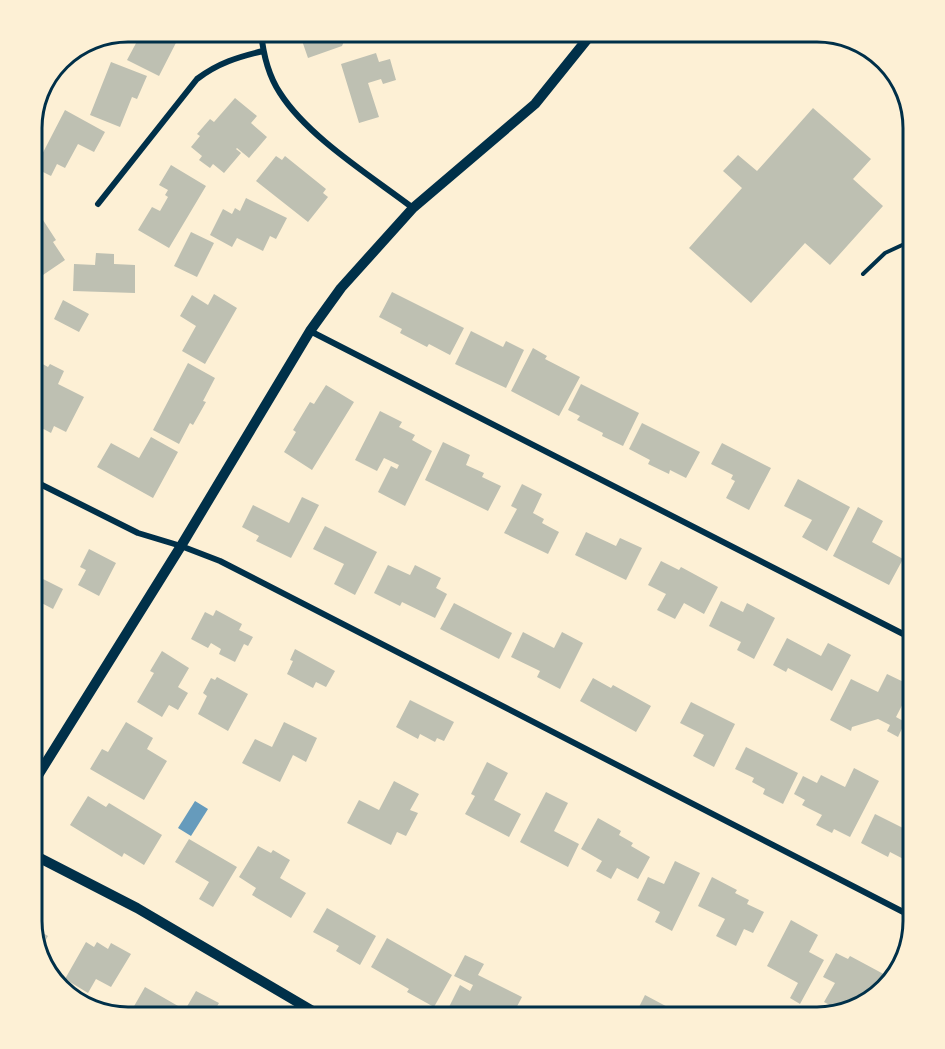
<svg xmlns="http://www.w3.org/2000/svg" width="945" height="1049" font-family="Merriweather,serif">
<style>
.water{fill:#669bbc}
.building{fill:#bec0b2}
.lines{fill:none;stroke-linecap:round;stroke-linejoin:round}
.path{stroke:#003049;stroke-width:4}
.minor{stroke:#003049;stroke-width:6}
.tertiary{stroke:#003049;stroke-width:10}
.rim{fill:none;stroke:#003049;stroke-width:3}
</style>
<rect width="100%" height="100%" fill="#fdf0d5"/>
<path class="water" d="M195,801L208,809L191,836L178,828Z"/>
<path class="building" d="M142,32H177L181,33L159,76L127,60Z
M299,32H348L342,46L308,58Z
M376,53L379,62L390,59L396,80L383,84L381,79L368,83L379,117L359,123L341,64Z
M111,62L147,76L137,99L132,97L120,127L90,115Z
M235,98L257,116L251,123L267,137L249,158L237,148L236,149L241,153L224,173L213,164L210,168L199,160L202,156L191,147L200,136L197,134L210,119L214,122Z
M813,108L871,159L853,179L883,206L830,265L805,243L751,303L689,248L742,188L723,171L738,155L757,171Z
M65,110L105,132L94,152L78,144L65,168L57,164L51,176L35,168Z
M276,156L282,160L285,156L326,189L323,193L328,197L308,222L256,181Z
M171,165L206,186L169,248L138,230L152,207L160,211L168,197L165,195L168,190L159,185Z
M246,198L287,218L276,239L270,236L263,251L237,238L232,247L210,235L223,209L232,214L235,208L240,211Z
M32,212L39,223L43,220L56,240L53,242L65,260L43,275L32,258Z
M191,232L214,243L197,277L174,266Z
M96,253L114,254V264L135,265V293L73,291L74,264L95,265Z
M392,292L464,328L450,355L429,344L427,347L400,333L402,329L379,317Z
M214,294L237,308L205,364L182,351L196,326L180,316L192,295L208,305Z
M63,300L89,314L79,332L54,319Z
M471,331L503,347L506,341L524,350L506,388L455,364Z
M533,348L547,356L545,359L580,377L559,416L511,391Z
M39,362L48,367L50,364L64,371L58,384L84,397L66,432L54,426L51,433L36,425L43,412L34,407L32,412V375Z
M188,363L215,378L203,401L206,402L193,425L190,423L179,444L153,430Z
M581,384L639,413L623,446L602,436L603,433L577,420L580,416L568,410Z
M326,385L354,402L312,470L284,452L296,432L293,430L310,402L314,404Z
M380,411L402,422L399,427L415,435L412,440L432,451L405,506L378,492L391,466L397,469L399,465L384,458L377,471L355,460Z
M642,423L700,452L686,478L670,470L669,474L648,464L650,460L629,449Z
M151,437L178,452L153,498L97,467L111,443L139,458Z
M443,442L470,455L466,465L484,473L482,477L501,486L488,511L425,480Z
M722,443L771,468L749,510L726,498L735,481L731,479L733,475L711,464Z
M798,479L850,507L827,551L802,537L812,520L784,506Z
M522,484L542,494L533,513L544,519L542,523L559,532L548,554L504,533L517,509L511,506Z
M302,497L319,505L291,558L256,541L259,536L242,527L253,505L289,523Z
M858,507L883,521L872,542L903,559L889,585L833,556Z
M325,526L377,552L355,595L334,584L344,564L313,549Z
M586,532L616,546L620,538L642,548L626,580L575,555Z
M89,549L116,563L99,596L78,585L86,570L80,567Z
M913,552V580L911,578L913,574L904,570Z
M661,561L679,570L681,567L718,587L704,614L684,603L675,619L657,610L666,594L648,585Z
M388,565L410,575L415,565L441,578L436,588L447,594L435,618L402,602L400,606L374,593Z
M41,578L63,589L53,609L32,598Z
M721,601L743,612L747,603L775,618L754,659L737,650L741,642L709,626Z
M454,603L512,633L499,659L440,629Z
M216,610L242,624L239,630L253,637L248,646L244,644L235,662L219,654L221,649L211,643L208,648L191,639L205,612L213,616Z
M523,632L554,648L562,632L583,643L560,689L537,677L540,671L511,657Z
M787,638L821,656L828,643L851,655L832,691L788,668L786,672L773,665Z
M295,649L335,671L326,687L316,682L313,688L287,674L293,661L290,660Z
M162,651L189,668L178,687L188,693L178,710L169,705L162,717L137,702L154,673L150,671Z
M887,674L912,686L896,717L905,722L898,737L887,731L890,725L878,719L852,727L851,731L830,720L851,679L878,692Z
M217,677L248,694L228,731L198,714L207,696L203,693L211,678L215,680Z
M593,678L611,688L613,685L651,706L636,732L580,701Z
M410,700L454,722L444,741L437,738L435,742L420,734L418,739L396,727Z
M691,702L735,724L714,767L693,756L704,735L680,723Z
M126,722L153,738L147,749L167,761L144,800L90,769L102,749L108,752Z
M284,722L317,738L306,762L293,755L280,782L242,763L255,739L272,747Z
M746,747L798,773L783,804L763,794L765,789L752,782L754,778L735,769Z
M487,762L508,773L494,800L521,814L509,837L465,814L475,796L471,794Z
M854,768L879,781L850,837L834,829L832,833L816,825L822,815L802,805L805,800L794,794L803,776L817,783L821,775L845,787Z
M394,781L419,794L410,810L418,813L406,836L397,832L391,845L347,823L359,800L379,810Z
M546,792L568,803L554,831L579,844L568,867L520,842Z
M88,796L106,807L109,803L162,835L144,865L124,853L122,857L70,825Z
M875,814L913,833V864L890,852L888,857L861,843Z
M598,818L621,831L619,835L633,843L631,846L650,857L638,879L617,868L611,879L596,871L602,861L581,849Z
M189,839L237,867L213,907L199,899L209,882L175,862Z
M258,846L271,853L273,850L290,860L280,878L306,893L291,918L252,895L256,888L239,877Z
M675,861L700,873L672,931L655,922L660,912L637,900L648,877L664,884Z
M712,877L737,890L735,893L749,900L747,904L764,912L753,933L744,929L736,946L716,936L725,919L698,906Z
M327,908L376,936L360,965L336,951L339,946L313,932Z
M791,920L818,935L809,952L824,960L800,1004L790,998L798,983L767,966Z
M34,928L48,936L41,948Z
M387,938L452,975L434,1007L407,992L409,989L371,967Z
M86,942L94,947L97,942L108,949L111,943L131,954L111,987L96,979L88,993L65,979Z
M836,953L848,959L850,956L891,978L876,997L868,1000L857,995L851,1006L839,1010L824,1002L835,983L823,977Z
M465,955L484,964L478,975L522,997L513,1014L507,1010L503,1017H460L447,1011L460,985L470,991L473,985L454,976Z
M145,987L185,1010L196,991L219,1003L211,1017H134L129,1015Z
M645,995L677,1012L674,1017H634Z"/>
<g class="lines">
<path class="path" d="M863,274L885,253L913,240"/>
<path class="minor" d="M261,32C263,53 268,75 280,93C308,137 371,176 413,208
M98,204L197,79C218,63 238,57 263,51
M310,331L913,639
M32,480L138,533L181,546L220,561L913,917"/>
<path class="tertiary" d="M32,785L181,546L310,331L341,288L413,208L535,104L593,32
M32,854L137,908L323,1017"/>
</g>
<path d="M0 0H945V1049H0ZM128 42H817A86 86 0 0 1 903 128V921A86 86 0 0 1 817 1007H128A86 86 0 0 1 42 921V128A86 86 0 0 1 128 42Z" fill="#fdf0d5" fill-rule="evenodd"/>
<path class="rim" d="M128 42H817A86 86 0 0 1 903 128V921A86 86 0 0 1 817 1007H128A86 86 0 0 1 42 921V128A86 86 0 0 1 128 42Z"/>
</svg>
